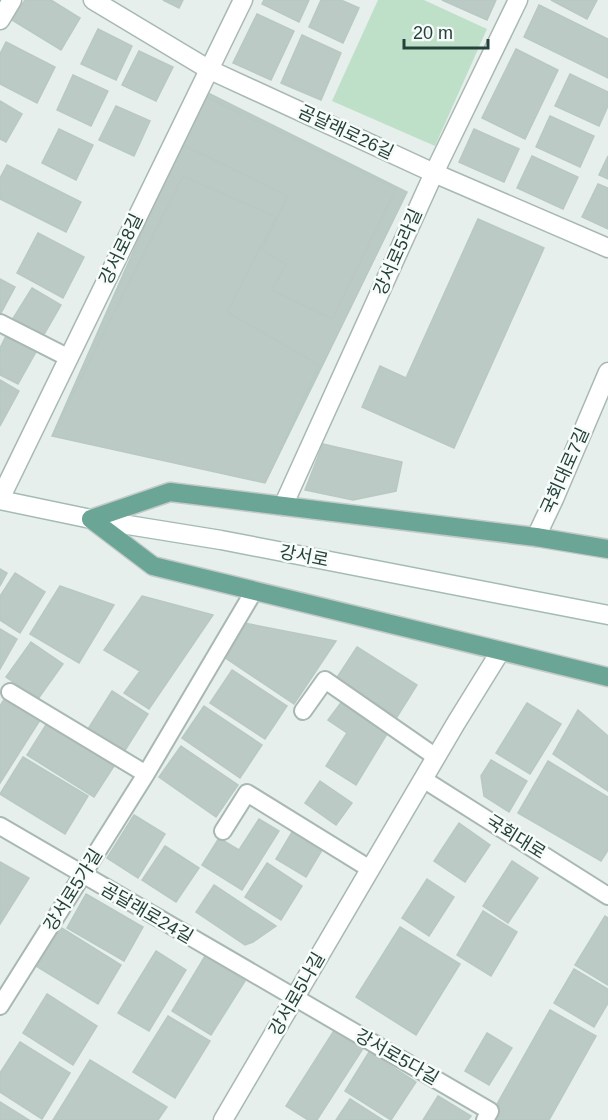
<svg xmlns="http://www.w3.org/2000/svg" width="608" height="1120" font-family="Helvetica,'Noto Sans KR',sans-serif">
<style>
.green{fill:#bfe0c8}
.building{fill:#bbcac4;stroke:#b8c9c2;stroke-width:1.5}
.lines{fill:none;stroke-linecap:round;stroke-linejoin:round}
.service-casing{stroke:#a8b8b2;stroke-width:20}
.minor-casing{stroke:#a8b8b2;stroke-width:21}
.tertiary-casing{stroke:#a8b8b2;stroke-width:21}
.secondary-casing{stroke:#a4bbb3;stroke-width:21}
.primary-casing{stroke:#c2cac8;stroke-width:21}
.service{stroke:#fff;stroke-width:16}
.minor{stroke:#fff;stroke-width:18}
.tertiary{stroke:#fff;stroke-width:18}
.secondary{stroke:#fff;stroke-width:18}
.primary{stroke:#6aa596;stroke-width:18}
.labels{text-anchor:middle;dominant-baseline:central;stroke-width:5;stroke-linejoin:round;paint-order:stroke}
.street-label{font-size:18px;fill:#24423a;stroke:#f7fbf9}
</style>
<rect width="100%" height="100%" fill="#e6efeb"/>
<path class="green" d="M378,0H424L487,29L435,146L332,101Z"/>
<path class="building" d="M25,0H51L80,18L61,50L12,20Z
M163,0H183L179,8Z
M264,0H309L299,22L262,4Z
M321,0H341L359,8L343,43L309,27Z
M442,0H496L487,20Z
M551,0H597L587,19Z
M539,5L608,39V78L524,37Z
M257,14L294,31L271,80L233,63Z
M98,29L132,46L116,80L81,64Z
M302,35L341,53L321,100L281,83Z
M6,42L55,67L37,103L0,84V54Z
M516,49L558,70L525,139L482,118Z
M139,51L173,67L156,101L122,85Z
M570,74L608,92V106L599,126L555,106Z
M73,75L108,91L91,126L57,110Z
M204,91L407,192L265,483L52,436Z
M207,97L396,189L332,319L272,290L286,264L262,250L288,196L183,145Z
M0,101L22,114L6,142L0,139Z
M116,106L150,121L134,156L99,140Z
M550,116L594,136L580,167L536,147Z
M59,129L93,145L76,180L42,163Z
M474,129L519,149L504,182L459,162Z
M532,156L578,177L563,209L517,188Z
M608,156V179L599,175Z
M7,165L81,202L66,232L0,199V178Z
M183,176L276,217L227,312L319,365L265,483L52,436Z
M598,184L608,188V229L582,217Z
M478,219L544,248L454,448L362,407L380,366L406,378Z
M38,233L84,257L63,298L17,273Z
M0,279L15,287L1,313L0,312Z
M32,288L61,305L42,338L12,320Z
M7,334L37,350L18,384L0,375V348Z
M0,380L19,391L0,426Z
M323,444L402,462L396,491L353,500L305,490Z
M0,569L7,573L0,586Z
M15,573L45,592L20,633L0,620V596Z
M60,586L114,605L79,663L30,634Z
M142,596L213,615L149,709L124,693L140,671L104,650Z
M244,623L336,641L294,704L224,657Z
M0,629L17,639L0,669Z
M31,642L63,664L38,699L6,677Z
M357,647L417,685L397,717L336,679Z
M232,670L287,706L265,739L210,703Z
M112,691L148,714L124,752L88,729Z
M7,695L42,717L0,783V706Z
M343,700L390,729L356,785L326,766L347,733L328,720Z
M527,703L561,724L530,774L496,753Z
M204,706L262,745L240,778L182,738Z
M578,710L608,736V791L553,754Z
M49,720L116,763L94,797L27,755Z
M181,746L238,785L216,817L159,777Z
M23,757L88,796L65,834L0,794Z
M491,760L527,781L509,812L484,796L481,776Z
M548,761L608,797V850L601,861L518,813Z
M320,781L352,803L336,825L305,803Z
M134,815L165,834L138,878L107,858Z
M259,819L279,831L242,890L202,865L219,838L239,850Z
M459,823L490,845L465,882L434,861Z
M295,827L325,845L306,877L276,859Z
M165,846L199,868L176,902L142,880Z
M512,861L538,878L508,923L483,906Z
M0,862L29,878L0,924Z
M267,863L302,886L281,920L245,897Z
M427,879L454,897L429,936L402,918Z
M214,885L276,926L253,942L245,945L196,912Z
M86,894L143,927L124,961L67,928Z
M483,911L517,932L491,976L457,955Z
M605,916L608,918V985L575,965Z
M60,927L121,965L98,1004L36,966Z
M400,927L460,964L416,1035L356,997Z
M156,951L186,970L149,1031L118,1013Z
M205,956L245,981L211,1035L172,1011Z
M574,969L608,989V1003L594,1027L554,1003Z
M47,994L97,1026L73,1065L23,1033Z
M550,1010L596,1036L549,1120H488Z
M168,1016L210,1041L175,1098L133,1072Z
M335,1029L364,1047L317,1120H308L286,1106Z
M487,1033L512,1048L489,1085L465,1071Z
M20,1042L70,1073L42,1119L0,1092V1073Z
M369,1052L416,1082L391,1120L345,1091Z
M90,1060L167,1107L158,1120H53Z
M438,1096L471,1116L468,1120H423Z
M350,1099L383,1120H336Z
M0,1102L29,1120H0Z"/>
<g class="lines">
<g class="service-casing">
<path id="service" d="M0,323L69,358
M10,692L146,774
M303,711L325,680L436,757
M423,779L608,896
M0,826L490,1111L485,1120
M223,831L247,793L370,869
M0,1006L146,774L254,591"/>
</g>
<g class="minor-casing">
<path id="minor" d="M93,0L208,69L434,173L608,248
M0,20L12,0
M0,499L243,0
M283,506L434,173L518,0"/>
</g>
<g class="tertiary-casing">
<path id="tertiary" d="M536,537L554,499L608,372
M223,1120L456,723L500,652"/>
</g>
<g class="secondary-casing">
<path id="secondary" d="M0,500L91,519L221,540L608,615"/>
</g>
<g class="primary-casing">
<path id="primary" d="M91,519L153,566L608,677
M91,519L170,492L536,537L608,549"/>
</g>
<use href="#service" class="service"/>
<use href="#minor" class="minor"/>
<use href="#tertiary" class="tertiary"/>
<use href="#secondary" class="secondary"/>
<use href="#primary" class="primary"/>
</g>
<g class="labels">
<g class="street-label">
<text transform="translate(346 132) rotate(25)">곰달래로26길</text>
<text transform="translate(121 249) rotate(-64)">강서로8길</text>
<text transform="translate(398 252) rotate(-66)">강서로5라길</text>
<text transform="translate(565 471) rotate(-66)">국회대로7길</text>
<text transform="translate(304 556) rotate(11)">강서로</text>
<text transform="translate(516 837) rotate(32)">국회대로</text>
<text transform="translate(73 890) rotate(-58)">강서로5가길</text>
<text transform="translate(147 913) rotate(30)">곰달래로24길</text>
<text transform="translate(297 994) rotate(-60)">강서로5나길</text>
<text transform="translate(397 1057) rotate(30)">강서로5다길</text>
</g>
</g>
<path d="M404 39v9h84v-9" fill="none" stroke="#24423a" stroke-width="3"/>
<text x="413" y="39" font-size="18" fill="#24423a" stroke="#f7fbf9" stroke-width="4.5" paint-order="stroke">20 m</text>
</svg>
